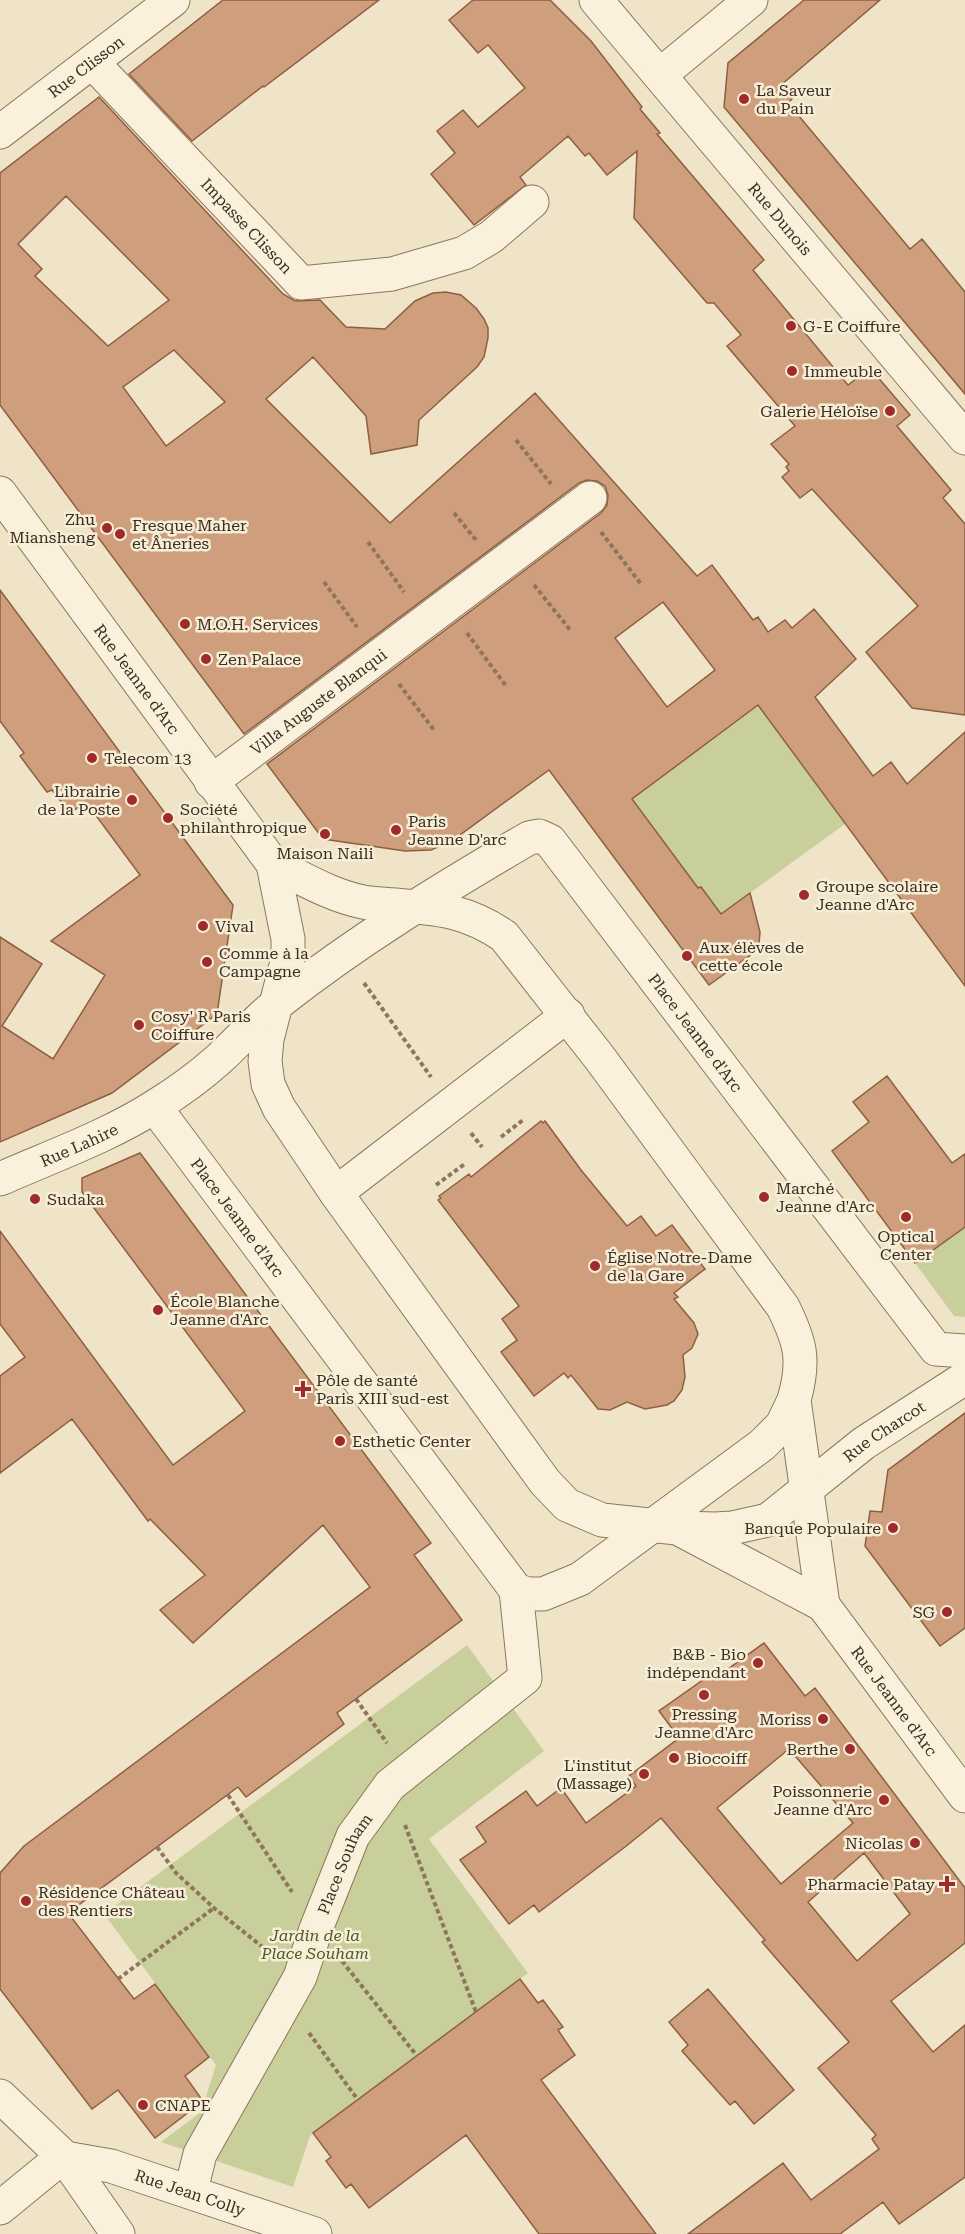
<svg xmlns="http://www.w3.org/2000/svg" width="965" height="2234" font-family="'Roboto Serif',serif">
<style>
.green{fill:#c9cf9b}
.building{fill:#cf9f7d;stroke:#8d5f41;stroke-width:1.5;fill-rule:evenodd}
.lines{fill:none;stroke-linecap:round;stroke-linejoin:round}
.minor-casing{stroke:#8d765c;stroke-width:35}
.path{stroke:#8d765c;stroke-width:4;stroke-dasharray:4.5 3;stroke-linecap:butt}
.minor{stroke:#faf1dc;stroke-width:33}
.poi-dot{fill:#9e2a2b;stroke:#f7eed8;stroke-width:2}
.labels{text-anchor:middle;dominant-baseline:central;stroke-width:5;stroke-linejoin:round;paint-order:stroke}
.street-label{font-size:16px;fill:#3d2e20;stroke:#f7eed8}
.poi-label{font-size:16px;fill:#3d2e20;stroke:#f7eed8;text-anchor:start}
.park-label{font-size:16px;font-style:italic;fill:#4d5a26;stroke:#f7eed8}
</style>
<rect width="100%" height="100%" fill="#f0e4c8"/>
<path class="green" d="M758,705L845,824L721,914L701,887L698,888L629,795L653,783Z
M965,1227V1317L954,1316L915,1263Z
M467,1645L544,1751L429,1839L528,1973L310,2136L293,2187L161,2142L201,2112L216,2065L104,1914Z"/>
<path class="building" d="M223,0H379L264,87L263,86L192,141L129,74Z
M473,0H550L591,41L642,107L640,109L660,133L657,134L764,260L753,270L848,385L870,368L910,415L897,426L951,490L943,498L965,524V715L912,708L866,652L918,606L812,489L800,498L782,477L789,471L786,467L789,464L771,444L795,426L727,346L741,335L714,303H707L634,218L637,151L607,175L589,153L585,156L568,136L520,177L526,185L474,225L431,174L455,153L437,131L463,110L478,127L525,88L488,45L478,53L449,20Z
M804,0H880L780,86L792,99L788,103L910,249L922,239L965,292V394L724,107L728,63Z
M99,97L283,294L295,301L320,300L346,327L385,329L415,301L433,293L446,292L461,295L476,308L484,319L488,328V338L484,357L477,367L419,420L417,445L371,454L366,416L313,357L266,399L390,523L535,393L697,576L712,565L753,620L758,617L768,632L785,620L792,628L814,609L856,659L815,697L873,776L891,762L907,784L965,732V986L758,705L632,799L698,888L701,887L721,914L750,893L760,932L759,944L752,954L709,985L549,770L453,840L431,850L405,851L323,839L267,764L601,513L607,505L608,495L605,486L597,481L587,480L579,483L244,734L0,405V173ZM66,196L169,300L108,346L35,276L42,269L18,244ZM174,350L225,402L166,446L123,387ZM663,602L715,670L667,707L615,638Z
M0,590L233,905L217,1014L112,1093L0,1142V937L42,964L2,1026L53,1059L105,975L51,941L140,875L86,802L70,813L52,790L47,792L20,756L24,753L0,721Z
M887,1076L952,1163L965,1154V1227L915,1263L832,1151L869,1122L853,1102Z
M541,1121L543,1123L545,1121L581,1170L627,1226L641,1216L656,1236L672,1225L705,1269L674,1293L678,1297L674,1299L694,1323L698,1334L692,1348L683,1355L685,1377L682,1390L674,1401L667,1405L645,1409L627,1402L610,1410L598,1409L571,1375L568,1378L564,1373L534,1396L501,1352L517,1340L502,1319L519,1306L438,1200L441,1198L439,1196L469,1174L471,1177Z
M140,1153L431,1543L414,1555L462,1620L337,1713L344,1724L296,1760L246,1797L238,1787L68,1913L134,1999L155,1984L209,2057L185,2076L203,2101L155,2138L118,2090L92,2109L0,1989V1873L24,1846L370,1587L323,1525L193,1643L160,1610L205,1575L150,1519L148,1521L72,1419L0,1473V1376L25,1357L0,1324V1231L173,1465L245,1411L82,1192V1178Z
M965,1413V1628L940,1646L865,1546L870,1511L882,1512L888,1470Z
M764,1643L805,1696L815,1688L965,1888V1943L891,2001L933,2052L965,2025V2177L899,2224L883,2202L840,2234H688L783,2163L811,2200L879,2149L872,2139L876,2135L818,2068L849,2042L762,1942L765,1940L661,1818L625,1847L539,1912L534,1905L509,1924L460,1860L486,1842L476,1827L526,1791L537,1806L561,1788L586,1823L636,1786L629,1776L679,1738L659,1711L710,1675L714,1679ZM789,1749L853,1823L781,1884L717,1808ZM864,1853L910,1914L857,1961L808,1902Z
M520,1979L538,2003L543,2000L563,2027L558,2030L575,2055L541,2080L656,2234H539L466,2135L369,2208L351,2184L346,2188L326,2161L331,2157L313,2133Z
M708,1989L794,2090L754,2124L735,2101L730,2105L682,2051L688,2045L669,2022Z"/>
<g class="lines">
<g class="minor-casing">
<g id="minor">
<path id="s1" d="M596,0L965,438"/>
<path id="s2" d="M93,63L301,283L392,274L464,253L491,237L532,202"/>
<path d="M660,75L751,0"/>
<path id="s3" d="M0,132L173,0"/>
<path id="s4" d="M0,493L273,864L288,939V958L267,1039L265,1061L268,1084L279,1108L336,1193L545,1482L567,1505L602,1520L677,1528L716,1529L732,1528L768,1520L864,1443L965,1378"/>
<path id="s5" d="M211,782L590,498"/>
<path d="M273,864C302,878 332,896 363,902C373,904 384,904 395,905C439,909 466,910 504,936L599,1057L783,1307C801,1343 805,1361 794,1400L823,1605"/>
<path id="s6" d="M155,1107L516,1590L528,1594H543L580,1579L762,1445L782,1425L794,1400"/>
<path id="s7" d="M0,1179C52,1156 109,1136 157,1105C178,1092 200,1076 219,1059C239,1041 257,1019 278,1003C358,940 442,889 529,838L539,836L550,841L936,1349L965,1351"/>
<path d="M336,1193L568,1015"/>
<path id="s8" d="M683,1531L823,1605L965,1796"/>
<path d="M0,2096L65,2158L118,2234"/>
<path id="s9" d="M65,2158L111,2166L315,2234"/>
<path id="s10" d="M193,2182L200,2154L300,1977L316,1929L353,1836L390,1785L525,1678L516,1590"/>
<path d="M0,2208L55,2163L65,2158"/>
</g>
</g>
<path class="path" d="M516,440L551,484
M454,513L476,540
M601,532L641,584
M368,542L404,592
M324,582L357,627
M534,585L571,631
M467,633L506,686
M399,684L434,730
M364,983L431,1077
M471,1133L482,1147
M501,1137L523,1120
M436,1185L466,1163
M356,1699L387,1743
M228,1795L292,1892
M405,1825L476,2012
M157,1847L176,1873L214,1908L270,1953
M342,1961L417,2056
M118,1979L214,1908
M309,2033L358,2100"/>
<use href="#minor" class="minor"/>
</g>
<g class="poi-dot">
<circle cx="744" cy="99" r="6"/>
<circle cx="791" cy="326" r="6"/>
<circle cx="792" cy="371" r="6"/>
<circle cx="890" cy="411" r="6"/>
<circle cx="107" cy="528" r="6"/>
<circle cx="120" cy="534" r="6"/>
<circle cx="185" cy="624" r="6"/>
<circle cx="206" cy="659" r="6"/>
<circle cx="92" cy="758" r="6"/>
<circle cx="132" cy="800" r="6"/>
<circle cx="168" cy="818" r="6"/>
<circle cx="396" cy="830" r="6"/>
<circle cx="325" cy="834" r="6"/>
<circle cx="804" cy="895" r="6"/>
<circle cx="203" cy="926" r="6"/>
<circle cx="687" cy="956" r="6"/>
<circle cx="207" cy="962" r="6"/>
<circle cx="139" cy="1025" r="6"/>
<circle cx="764" cy="1197" r="6"/>
<circle cx="35" cy="1199" r="6"/>
<circle cx="906" cy="1217" r="6"/>
<circle cx="595" cy="1266" r="6"/>
<circle cx="158" cy="1310" r="6"/>
<path d="M300 1380h6v6h6v6h-6v6h-6v-6h-6v-6h6z"/>
<circle cx="340" cy="1441" r="6"/>
<circle cx="893" cy="1528" r="6"/>
<circle cx="947" cy="1612" r="6"/>
<circle cx="758" cy="1663" r="6"/>
<circle cx="704" cy="1695" r="6"/>
<circle cx="823" cy="1719" r="6"/>
<circle cx="850" cy="1749" r="6"/>
<circle cx="674" cy="1758" r="6"/>
<circle cx="644" cy="1774" r="6"/>
<circle cx="884" cy="1800" r="6"/>
<circle cx="915" cy="1843" r="6"/>
<path d="M944 1875h6v6h6v6h-6v6h-6v-6h-6v-6h6z"/>
<circle cx="26" cy="1901" r="6"/>
<circle cx="143" cy="2105" r="6"/>
</g>
<g class="labels">
<g class="street-label">
<text stroke="none"><textPath href="#s3" startOffset="108">Rue Clisson</textPath></text>
<text stroke="none"><textPath href="#s1" startOffset="286">Rue Dunois</textPath></text>
<text stroke="none"><textPath href="#s2" startOffset="224">Impasse Clisson</textPath></text>
<text stroke="none"><textPath href="#s4" startOffset="231">Rue Jeanne d'Arc</textPath></text>
<text stroke="none"><textPath href="#s5" startOffset="134">Villa Auguste Blanqui</textPath></text>
<text stroke="none"><textPath href="#s7" startOffset="896">Place Jeanne d'Arc</textPath></text>
<text stroke="none"><textPath href="#s7" startOffset="86">Rue Lahire</textPath></text>
<text stroke="none"><textPath href="#s6" startOffset="138">Place Jeanne d'Arc</textPath></text>
<text stroke="none"><textPath href="#s4" startOffset="1554">Rue Charcot</textPath></text>
<text stroke="none"><textPath href="#s8" startOffset="278">Rue Jeanne d'Arc</textPath></text>
<text stroke="none"><textPath href="#s10" startOffset="354">Place Souham</textPath></text>
<text stroke="none"><textPath href="#s9" startOffset="130">Rue Jean Colly</textPath></text>
</g>
<g class="poi-label">
<text x="756" y="90">La Saveur<tspan x="756" dy="18">du Pain</tspan></text>
<text x="803" y="326">G-E Coiffure</text>
<text x="804" y="371">Immeuble</text>
<text x="878" y="411" text-anchor="end">Galerie Héloïse</text>
<text x="95" y="519" text-anchor="end">Zhu<tspan x="95" dy="18">Miansheng</tspan></text>
<text x="132" y="525">Fresque Maher<tspan x="132" dy="18">et Âneries</tspan></text>
<text x="197" y="624">M.O.H. Services</text>
<text x="218" y="659">Zen Palace</text>
<text x="104" y="758">Telecom 13</text>
<text x="120" y="791" text-anchor="end">Librairie<tspan x="120" dy="18">de la Poste</tspan></text>
<text x="180" y="809">Société<tspan x="180" dy="18">philanthropique</tspan></text>
<text x="408" y="821">Paris<tspan x="408" dy="18">Jeanne D'arc</tspan></text>
<text x="325" y="853" text-anchor="middle">Maison Naili</text>
<text x="816" y="886">Groupe scolaire<tspan x="816" dy="18">Jeanne d'Arc</tspan></text>
<text x="215" y="926">Vival</text>
<text x="699" y="947">Aux élèves de<tspan x="699" dy="18">cette école</tspan></text>
<text x="219" y="953">Comme à la<tspan x="219" dy="18">Campagne</tspan></text>
<text x="151" y="1016">Cosy' R Paris<tspan x="151" dy="18">Coiffure</tspan></text>
<text x="776" y="1188">Marché<tspan x="776" dy="18">Jeanne d'Arc</tspan></text>
<text x="47" y="1199">Sudaka</text>
<text x="906" y="1236" text-anchor="middle">Optical<tspan x="906" dy="18">Center</tspan></text>
<text x="607" y="1257">Église Notre-Dame<tspan x="607" dy="18">de la Gare</tspan></text>
<text x="170" y="1301">École Blanche<tspan x="170" dy="18">Jeanne d'Arc</tspan></text>
<text x="316" y="1380">Pôle de santé<tspan x="316" dy="18">Paris XIII sud-est</tspan></text>
<text x="352" y="1441">Esthetic Center</text>
<text x="881" y="1528" text-anchor="end">Banque Populaire</text>
<text x="935" y="1612" text-anchor="end">SG</text>
<text x="746" y="1654" text-anchor="end">B&amp;B - Bio<tspan x="746" dy="18">indépendant</tspan></text>
<text x="704" y="1714" text-anchor="middle">Pressing<tspan x="704" dy="18">Jeanne d'Arc</tspan></text>
<text x="811" y="1719" text-anchor="end">Moriss</text>
<text x="838" y="1749" text-anchor="end">Berthe</text>
<text x="686" y="1758">Biocoiff</text>
<text x="632" y="1765" text-anchor="end">L'institut<tspan x="632" dy="18">(Massage)</tspan></text>
<text x="872" y="1791" text-anchor="end">Poissonnerie<tspan x="872" dy="18">Jeanne d'Arc</tspan></text>
<text x="903" y="1843" text-anchor="end">Nicolas</text>
<text x="935" y="1884" text-anchor="end">Pharmacie Patay</text>
<text x="38" y="1892">Résidence Château<tspan x="38" dy="18">des Rentiers</tspan></text>
<text x="155" y="2105">CNAPE</text>
</g>
<g class="park-label">
<text x="315" y="1935">Jardin de la<tspan x="315" dy="18">Place Souham</tspan></text>
</g>
</g>
</svg>
